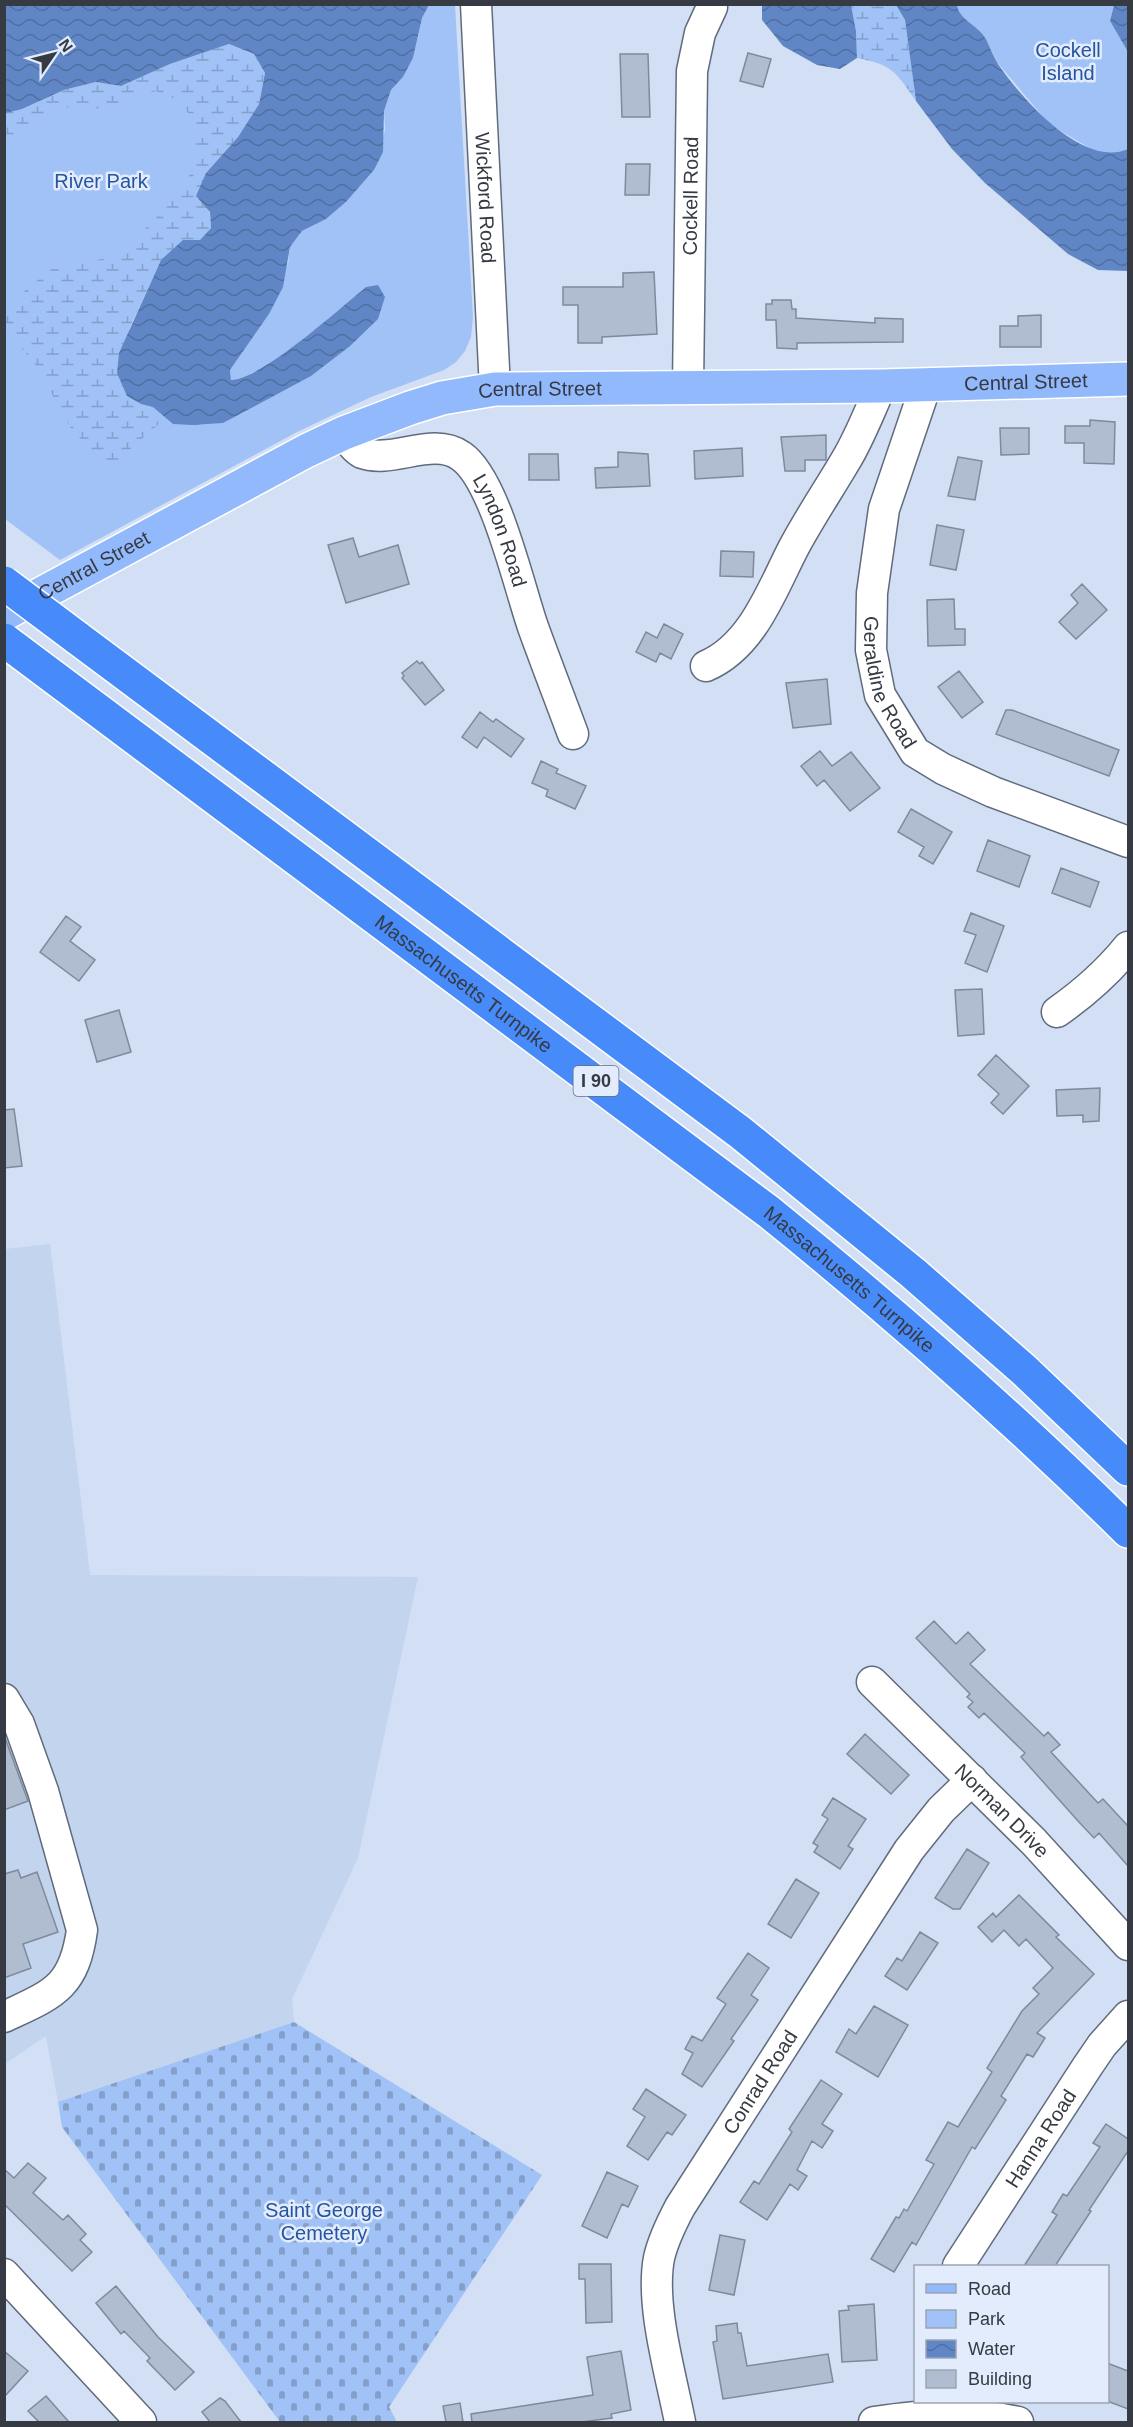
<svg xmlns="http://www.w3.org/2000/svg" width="1133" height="2427" font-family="Helvetica,sans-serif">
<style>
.built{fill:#c3d4ee}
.green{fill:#a1c2f7}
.wetland{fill:url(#wetland-marsh)}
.cemetery{fill:url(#cemetery-stones)}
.water{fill:url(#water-waves)}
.building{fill:#b0bdd0;stroke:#7e8a9c;stroke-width:1.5}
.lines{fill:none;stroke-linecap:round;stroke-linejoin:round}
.minor-casing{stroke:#606b7d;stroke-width:33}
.major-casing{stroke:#fff;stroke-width:36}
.highway-casing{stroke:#fff;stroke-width:36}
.minor{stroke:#fff;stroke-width:30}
.major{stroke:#91b9fc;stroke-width:33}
.highway{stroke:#478afa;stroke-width:33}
.highway-bridge-casing{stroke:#fff;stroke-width:36;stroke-linecap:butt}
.highway-bridge{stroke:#478afa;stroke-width:33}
.labels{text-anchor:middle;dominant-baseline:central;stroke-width:5;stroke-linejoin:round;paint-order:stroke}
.shield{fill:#e2ecfd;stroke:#696f7b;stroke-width:1.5}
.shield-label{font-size:18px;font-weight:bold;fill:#353a43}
.park-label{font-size:20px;fill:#2554a1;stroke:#e2ecfd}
.street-label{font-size:20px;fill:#353a43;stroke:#e2ecfd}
</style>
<defs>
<pattern id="wetland-marsh" width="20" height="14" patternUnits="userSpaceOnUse" patternTransform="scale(1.5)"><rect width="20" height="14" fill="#a1c2f7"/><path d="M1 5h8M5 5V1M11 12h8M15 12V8" fill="none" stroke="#849fca"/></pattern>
<pattern id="cemetery-stones" width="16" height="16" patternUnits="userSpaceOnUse" patternTransform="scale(1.5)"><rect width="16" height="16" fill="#a1c2f7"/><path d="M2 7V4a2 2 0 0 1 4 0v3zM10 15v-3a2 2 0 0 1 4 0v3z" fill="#849fca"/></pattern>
<pattern id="water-waves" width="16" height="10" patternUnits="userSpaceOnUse" patternTransform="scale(1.5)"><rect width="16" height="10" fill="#6086c5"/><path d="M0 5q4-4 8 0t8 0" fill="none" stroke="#506fa2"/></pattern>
</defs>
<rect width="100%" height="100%" fill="#d2dff4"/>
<path class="built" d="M50,1244L90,1575L418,1577L358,1858L292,1999L294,2022L58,2102L46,2036L5,2064V1249Z"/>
<path class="green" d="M429,5H455L473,317L471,337L465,351L456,362L444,370L371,397L297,432L60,560L5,519V113L254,54L129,329L223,423L366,287C338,310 263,378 231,380L230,370L269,314L288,263L290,247L302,231L326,219L346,202L374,170L385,130L384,111L391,90L403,77L413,58L422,18Z
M957,5H1114L1110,21L1128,52V149L1119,153L1096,152L1049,124L997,62L985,37L958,13Z"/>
<path class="wetland" d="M851,5H896L905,20L916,101C895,71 893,65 857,58L856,31Z
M229,44L254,54L265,73L259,104L238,137L206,173L211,228L200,240L161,260L129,329L141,404L153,407L166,418L107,469L70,427L37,367L5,328V315L26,289L52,269L79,265L112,256L136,238L166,208L189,176L196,148V124L179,101L156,91L131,97L104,109L69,107L31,124L5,150V113L22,109L64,90L97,82L121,86L170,64Z"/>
<path class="cemetery" d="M294,2022L542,2175L389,2407L397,2422H280L62,2127L58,2102Z"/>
<path class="water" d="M4,5H429L422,18L413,58L403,77L391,90L384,111L383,152L374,170L346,202L326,219L302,231L290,247L283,287L269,314L230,370L231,380C262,379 339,309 366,287L378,285L385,297L378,319L350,346L311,376L223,423L192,425L173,424L153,407L141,404L127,396L117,373L119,353L161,260L183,240H200L211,228L210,212L196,196L206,173L238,137L259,104L265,73L254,54L229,44L170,64L121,86L96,82L64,90L22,109L6,113Z
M762,5H851L856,31L857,58L840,69L817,65L783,46L762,20Z
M896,5H957C959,20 978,25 986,39C990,47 993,56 998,64C1021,98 1083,169 1128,149V271L1098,270L1068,254L985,183L952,149L916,101L905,20Z
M1114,5H1128V52L1110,21Z"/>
<path class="building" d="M748,53L771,59L763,87L740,81Z
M620,54H648L650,117H622Z
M626,164H650L649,195H625Z
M654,272L657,334L602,337V343H578V305H563V287H623V273Z
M772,300H791L792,309H796V318L875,323V318L903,319V342L797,343V349L777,348L776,320H766V304H772Z
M1041,315V347H1000V326H1018V316Z
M1090,420L1115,422L1114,464L1084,463V443H1065V426H1090Z
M1000,428H1029V454L1001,455Z
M826,435V460H805V471H785L781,437Z
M742,448L743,476L695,479L694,451Z
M618,452L648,454L650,486L596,488L595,468L618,467Z
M529,454H558L559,480H529Z
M958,457L982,461L975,500L948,496Z
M937,525L964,530L956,570L930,565Z
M353,538L359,557L398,545L409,584L346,603L328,545Z
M721,551L754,552L753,577L720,576Z
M1082,584L1107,610L1076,639L1059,622L1078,603L1071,595Z
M954,599L955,629H965V645L928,646L927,600Z
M664,624L683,634L671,659L660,653L656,662L636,652L646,632L657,638Z
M417,661L420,664L422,662L444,690L425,705L402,678L404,676L402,673Z
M959,671L983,702L962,718L938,687Z
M827,679L831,724L793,728L786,683Z
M1006,710H1012L1119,750L1109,776L996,734Z
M480,712L493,722L496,719L524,739L511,757L484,737L477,748L462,737Z
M820,751L832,766L851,752L880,788L850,811L824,780L817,786L801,766Z
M541,761L558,769L556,773L586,786L575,809L546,796L548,790L532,783Z
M911,809L952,832L933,864L919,856L924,847L898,832Z
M988,840L1030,856L1019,887L977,871Z
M1061,868L1099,882L1090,907L1052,893Z
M971,913L1004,926L987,972L965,963L976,935L964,931Z
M66,916L81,927L70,941L95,960L79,981L40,952Z
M982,989L984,1034L958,1036L955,990Z
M119,1010L131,1052L97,1062L85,1020Z
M996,1055L1029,1086L1003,1114L991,1103L999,1094L978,1075Z
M1100,1088L1099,1121L1083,1122V1115L1057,1116L1056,1090Z
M14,1109L22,1166L4,1168V1110Z
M934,1621L956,1644L968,1632L985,1650L970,1664L1044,1736L1048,1732L1060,1745L1051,1752L1098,1803L1103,1799L1128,1826V1866L1099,1833L1094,1838L1078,1821L1021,1757L1025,1753L984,1713L979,1718L968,1707L973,1702L967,1697L970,1694L916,1638Z
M865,1734L909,1775L891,1794L847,1754Z
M4,1735L28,1801L4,1810Z
M833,1798L866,1819L848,1846L853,1849L840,1869L814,1852L818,1846L813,1843L828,1819L822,1815Z
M967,1849L989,1863L960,1909H953L935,1898Z
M18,1870L21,1878L37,1872L58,1932L23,1944L31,1968L4,1978V1874Z
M796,1879L819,1893L791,1938L768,1924Z
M1019,1895L1059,1935L1056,1937L1094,1974L1037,2033L1045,2038L1033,2057L1027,2054L1001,2096L1006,2100L975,2149L972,2147L916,2245L912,2242L894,2272L871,2259L896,2217L899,2218L904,2209L907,2211L934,2164L926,2160L948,2122L958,2127L992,2072L987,2068L1022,2011L1039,1994L1033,1988L1053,1968L1026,1939L1019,1946L1004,1930L992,1942L978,1927L993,1913L996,1917Z
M920,1932L938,1943L907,1990L885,1976L897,1958L902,1961Z
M748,1953L769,1968L751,1995L758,2000L731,2039L734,2041L702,2087L682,2074L693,2053L685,2049L692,2036L702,2041L726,2004L717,1998Z
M874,2006L908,2025L878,2077L836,2052L849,2029L856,2034Z
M821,2080L842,2094L822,2124L833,2131L822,2148L812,2141L797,2170L807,2176L798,2190L790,2184L767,2220L740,2202L754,2181L759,2184L792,2132L789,2129Z
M646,2089L686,2115L672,2135L667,2132L648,2160L627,2146L645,2117L633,2109Z
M1106,2124L1128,2139V2151L1089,2210L1091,2211L1055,2266H1024L1057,2215L1052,2212L1063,2194L1067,2196L1100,2147L1093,2143Z
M28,2163L46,2178L33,2193L63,2220L68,2215L86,2234L80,2240L92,2252L72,2271L4,2204V2169L14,2178Z
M607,2172L638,2186L628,2207L622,2204L607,2238L582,2226Z
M720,2235L745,2240L734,2295L709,2290Z
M579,2264H611L612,2322L586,2323L585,2279H579Z
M116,2286L158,2337L194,2372L175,2390L147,2361L150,2358L124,2331L121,2334L96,2303Z
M874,2304L877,2360L842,2362L839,2311L849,2310L848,2306Z
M737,2323L738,2333H741L747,2366L828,2354L833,2382L723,2399L713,2342L717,2341L716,2326Z
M4,2351L28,2371L4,2397Z
M621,2351L631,2410L611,2414L612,2418L581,2422H472L471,2414L593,2395L587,2357Z
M1107,2363L1128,2371V2409L1107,2401Z
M46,2396L69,2422H39L28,2411Z
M220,2398L225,2401L241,2422H210L202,2412Z
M460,2403L463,2422H446L443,2406Z"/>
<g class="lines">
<g class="minor-casing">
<g id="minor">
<path id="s1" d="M476,4L495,389"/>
<path id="s2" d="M926,385L884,509L872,593L871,650L880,695L915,752L943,769L993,792L1128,842"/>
<path id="s3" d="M688,388L692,71L700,33L712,7"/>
<path id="s4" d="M344,433C349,440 354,449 362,453C392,464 433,436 461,456C495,479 519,587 533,627C546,663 560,699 573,734"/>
<path d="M706,666C753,646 772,589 794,547C810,517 829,489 846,460C860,437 870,410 881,386"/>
<path d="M1057,1012C1084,993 1107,973 1128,947"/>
<path id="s5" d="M872,1682L1034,1842L1128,1945"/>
<path d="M4,1699L19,1724L43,1791L82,1930C74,1988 53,1994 4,2017"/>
<path id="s6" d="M958,2266L1087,2067L1102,2045L1128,2016"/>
<path d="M4,2274L141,2422"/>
<path id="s7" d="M680,2422C671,2375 650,2305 659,2258C663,2240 671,2224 680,2207L909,1850L941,1810L972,1780"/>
<path d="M874,2422C923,2415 969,2411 1018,2422"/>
</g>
</g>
<g class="major-casing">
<g id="major">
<path id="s8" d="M4,614L306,451L344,433L410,408L442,398L495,389L881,386L1128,379"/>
</g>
</g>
<g class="highway-casing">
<g id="highway">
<path d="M76,637L741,1133L913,1273L1024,1370L1128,1469"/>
<path id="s9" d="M4,640L769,1212C894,1313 1014,1418 1128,1531"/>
</g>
</g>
<use href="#minor" class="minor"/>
<use href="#major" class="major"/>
<use href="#highway" class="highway"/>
<g class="highway-bridge-casing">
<path id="highway-bridge" d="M4,583L76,637"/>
</g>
<use href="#highway-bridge" class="highway-bridge"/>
</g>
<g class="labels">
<rect class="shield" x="573.5" y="1066" width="45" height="30" rx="4.5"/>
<g class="shield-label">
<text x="596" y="1081">I 90</text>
</g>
<g class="park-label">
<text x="1068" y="50">Cockell<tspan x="1068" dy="23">Island</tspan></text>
<text x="101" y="181">River Park</text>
<text x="324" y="2210">Saint George<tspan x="324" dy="23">Cemetery</tspan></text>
</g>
<g class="street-label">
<text stroke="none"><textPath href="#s3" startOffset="192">Cockell Road</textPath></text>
<text stroke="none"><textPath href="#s1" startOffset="194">Wickford Road</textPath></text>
<text stroke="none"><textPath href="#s8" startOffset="1074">Central Street</textPath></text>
<text stroke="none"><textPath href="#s8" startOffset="588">Central Street</textPath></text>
<text stroke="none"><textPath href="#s4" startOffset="214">Lyndon Road</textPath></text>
<text stroke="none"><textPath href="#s8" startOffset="102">Central Street</textPath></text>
<text stroke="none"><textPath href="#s2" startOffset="309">Geraldine Road</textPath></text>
<text stroke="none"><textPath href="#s9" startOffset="574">Massachusetts Turnpike</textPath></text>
<text stroke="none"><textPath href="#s9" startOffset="1060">Massachusetts Turnpike</textPath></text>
<text stroke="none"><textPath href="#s5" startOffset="183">Norman Drive</textPath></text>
<text stroke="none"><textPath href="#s7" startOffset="370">Conrad Road</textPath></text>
<text stroke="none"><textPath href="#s6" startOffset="152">Hanna Road</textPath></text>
</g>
</g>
<rect width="1133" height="2427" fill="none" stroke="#353a43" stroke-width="12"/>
<rect x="914" y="2265" width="195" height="138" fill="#e2ecfd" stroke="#9da5b3" stroke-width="1.5"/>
<rect x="926" y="2284" width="30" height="9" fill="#91b9fc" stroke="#9da5b3" stroke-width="1.5"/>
<text x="968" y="2295" font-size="18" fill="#353a43">Road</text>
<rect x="926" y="2310" width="30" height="18" fill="#a1c2f7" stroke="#9da5b3" stroke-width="1.5"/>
<text x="968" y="2325" font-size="18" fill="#353a43">Park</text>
<rect x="926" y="2340" width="30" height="18" fill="url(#water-waves)" stroke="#9da5b3" stroke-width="1.5"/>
<text x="968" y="2355" font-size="18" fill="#353a43">Water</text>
<rect x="926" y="2370" width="30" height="18" fill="#b0bdd0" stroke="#9da5b3" stroke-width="1.5"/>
<text x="968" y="2385" font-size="18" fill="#353a43">Building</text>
<g transform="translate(54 54) rotate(55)" stroke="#e2ecfd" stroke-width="4.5" paint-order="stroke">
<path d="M0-4.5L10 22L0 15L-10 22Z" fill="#353a43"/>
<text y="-9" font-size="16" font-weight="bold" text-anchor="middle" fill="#353a43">N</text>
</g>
</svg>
